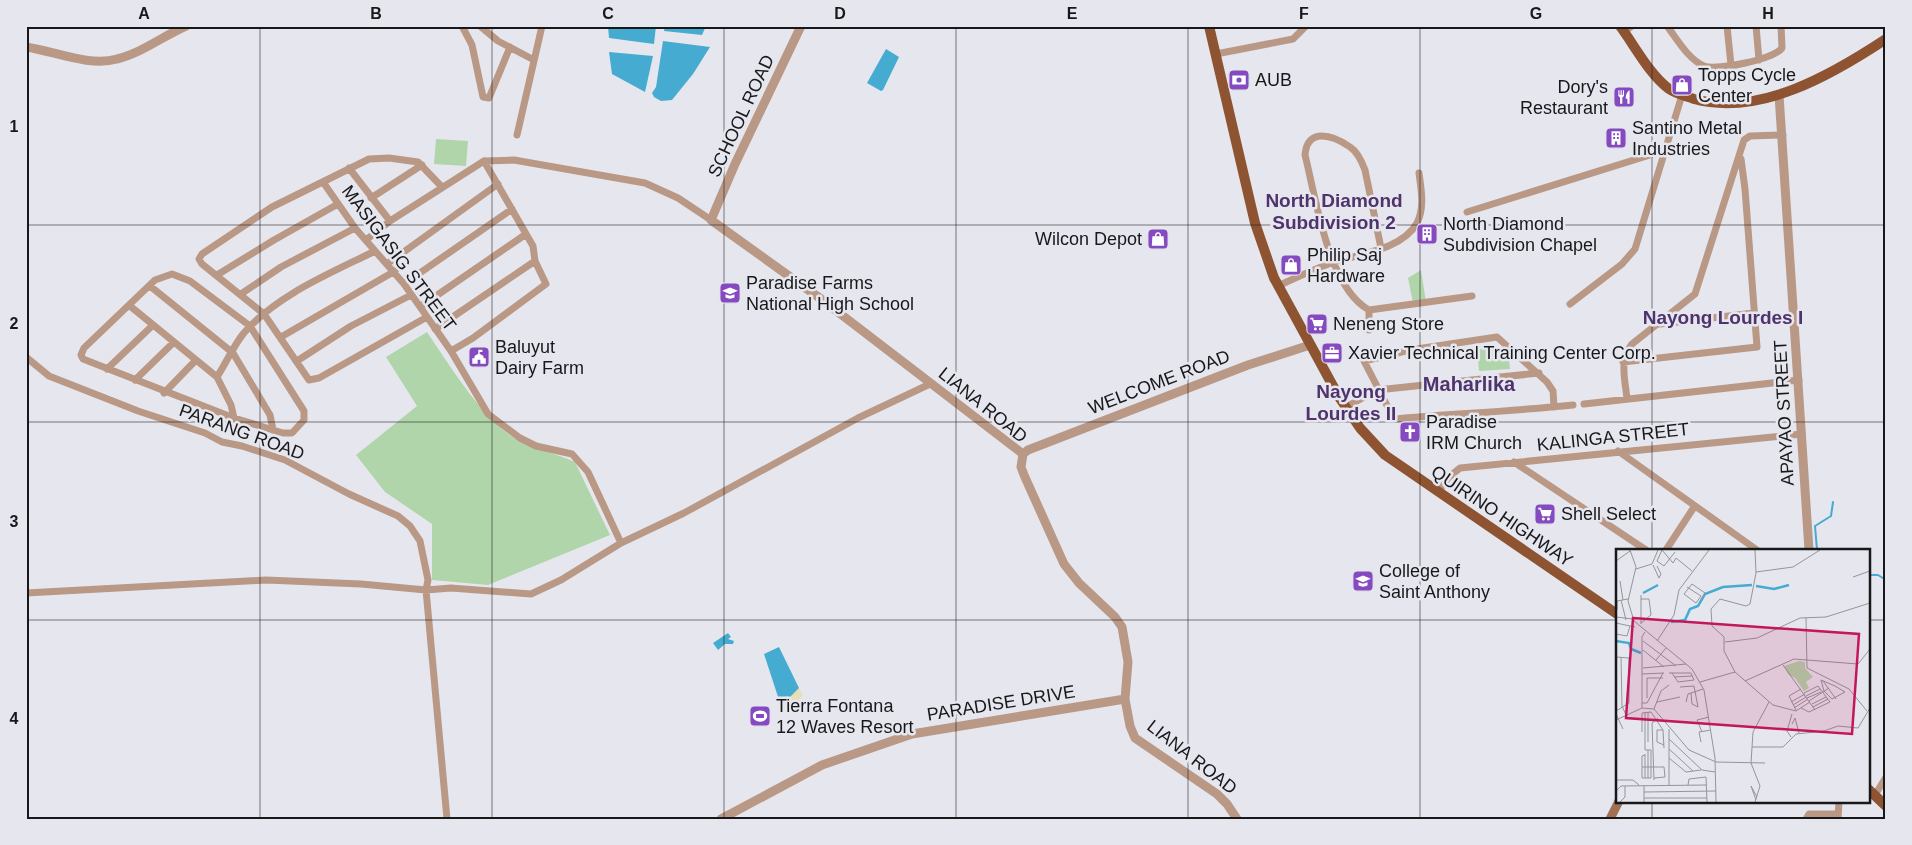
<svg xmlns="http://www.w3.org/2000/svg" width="1912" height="845" font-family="Arial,sans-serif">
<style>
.green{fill:#b1d5aa}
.sand{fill:#e8deb9}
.water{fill:#46abd1}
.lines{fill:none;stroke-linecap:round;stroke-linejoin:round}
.stream{stroke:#46abd1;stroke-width:2}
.minor{stroke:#ba9886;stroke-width:7}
.tertiary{stroke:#ba9886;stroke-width:9}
.secondary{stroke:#a17156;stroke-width:9}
.primary{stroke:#8e5432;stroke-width:10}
.grid{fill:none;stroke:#18181b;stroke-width:1;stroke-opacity:0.55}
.labels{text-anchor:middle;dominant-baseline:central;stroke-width:5;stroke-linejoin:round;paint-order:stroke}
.poi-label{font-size:18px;fill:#18181b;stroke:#e6e7ee;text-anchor:start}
.street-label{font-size:18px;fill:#18181b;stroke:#e6e7ee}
.neighbourhood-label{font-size:19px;font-weight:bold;fill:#4f336d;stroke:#e6e7ee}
.quarter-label{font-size:20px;font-weight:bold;fill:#4f336d;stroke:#e6e7ee}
.inset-river{fill:none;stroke:#46abd1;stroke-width:2.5}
.inset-road{fill:none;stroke:#94949a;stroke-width:1}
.view{fill:#c2185b;fill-opacity:0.15;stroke:#c2185b;stroke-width:2.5}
.inset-edge{fill:none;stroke:#18181b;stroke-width:2.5}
.neatline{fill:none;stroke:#18181b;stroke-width:2}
.grid-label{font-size:16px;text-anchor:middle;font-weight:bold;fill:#18181b}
</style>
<rect width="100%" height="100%" fill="#e6e7ee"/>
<path class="green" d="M436,139L468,141L466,166L434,164Z
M1421,270L1426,302L1413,303L1408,278Z
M427,332C448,363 481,416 511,436C529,448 555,453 575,462L610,535L488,585L432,580V524L385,492L356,455L417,406L386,357Z
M1508,347L1510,369L1479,371L1477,349Z"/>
<path class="sand" d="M799,688L803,695L794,705L785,708L781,706V699Z"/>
<path class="water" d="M608,26H656L654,44L609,38Z
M665,26H706L702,35L664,31Z
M663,41L710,47L693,74L672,100L661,101L654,97L652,93L656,87Z
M886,49L899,57L883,90L881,91L867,83Z
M609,52L653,56L645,92L612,74Z
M728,633L731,637L728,639L734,641L733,644H725L718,650L713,643Z
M779,647L799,688L781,706L764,654Z"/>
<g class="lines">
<path class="stream" d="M1817,550L1815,526L1831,516L1833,502
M1868,575H1878L1886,580"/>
<path class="minor" d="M462,26L472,45L483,97L489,98L510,47
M480,26L498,41L534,60
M1667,26C1677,39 1688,59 1704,66C1717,71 1775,59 1782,48L1781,26
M1727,26L1731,65
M1756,26L1759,60
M1624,32L1632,26
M1216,54L1293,39L1306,26
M517,135L542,26
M484,161L514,160L645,183L678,198L711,220
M349,168L390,221
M323,182L355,228L404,284L451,351L488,414L520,438L536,446L572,454L588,472L621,543
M371,198L422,165
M1467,212L1666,150
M366,240L390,221L484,161
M1381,248L1365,170C1362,162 1358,152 1350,147C1333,135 1307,127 1305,155C1316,198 1328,288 1369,310L1472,296
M387,264L498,184
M172,274L190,281L250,326L304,411V420L292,433H283L234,418L83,359L81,355L84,348L155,280Z
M217,275L274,240L338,204
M404,284L512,209
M150,286L233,353L270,415L273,430
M1278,286C1295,278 1313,270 1331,263C1358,254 1402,250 1417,223C1425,207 1421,189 1419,173
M241,294L281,267L355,228
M1570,304L1622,264L1635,249L1682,95
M130,306L217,377L231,405L234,418
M420,307L526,234
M427,317L319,378L309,380L264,314L202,264L199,259L202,254L272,207L369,159L389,158L418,162L442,187
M1660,324L1754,313
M435,329L535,261
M1369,330V310
M281,337L395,271
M451,351L473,338L546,284L535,261L533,246L484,161
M26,357L49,376L138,411L205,433L222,442L242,446L285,460L349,494L398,516L410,526L420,541L428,580L426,590L447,819
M297,361L351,326L411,295
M1623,362L1757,347L1745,189L1741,159
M107,369L153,325
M217,377C226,363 233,347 243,334C276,295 331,273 375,251
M135,380L174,342
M164,393L196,360
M1627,399C1625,379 1619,361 1632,344L1695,294L1744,140L1750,136L1783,135
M1584,404L1799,380
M1346,407L1377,390L1539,373
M1554,407L1553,391L1547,382L1497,337L1410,350L1364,361L1394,419C1453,414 1514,411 1573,405
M1618,451L1757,550
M1514,462L1646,550
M1438,492L1449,477L1460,468L1802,434
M1666,550L1694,507
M26,593L266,580L361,584L426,590L451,588L531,594L561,580L621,543L684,513L858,418L930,384
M1875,795L1886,777
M1806,819L1809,814H1838
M1838,819L1839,801"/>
<path class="tertiary" d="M801,26L735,164L711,220L821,299L1023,454
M26,47C54,51 89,67 117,59C142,53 163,36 186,26
M1779,95L1809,550
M1023,454L1021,467L1024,475L1064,564L1079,583L1115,617L1122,627L1128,662L1125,699L1130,726L1135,738L1217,794L1227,804L1237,819
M1023,454L1028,450L1248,365L1310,345
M721,819L822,765L912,734L1125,699"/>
<path class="secondary" d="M1610,819L1619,801"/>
<path class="primary" d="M1209,26L1255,223L1274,278L1339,397L1360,428L1385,455L1617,614
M1620,26C1635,46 1649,74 1669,89C1676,94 1686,96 1694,99C1760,117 1833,74 1886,39
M1868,789L1886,806"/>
</g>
<path class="grid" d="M260,26V819M492,26V819M724,26V819M956,26V819M1188,26V819M1420,26V819M1652,26V550M26,225H1886M26,422H1886M26,620H1617M1868,620H1886M1652,801V819"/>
<defs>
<g id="bank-square" transform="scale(1.125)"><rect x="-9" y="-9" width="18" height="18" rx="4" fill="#854ac0" stroke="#e6e7ee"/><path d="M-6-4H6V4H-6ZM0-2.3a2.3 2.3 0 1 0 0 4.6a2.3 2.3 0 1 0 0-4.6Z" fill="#fff"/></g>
<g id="shop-square" transform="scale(1.125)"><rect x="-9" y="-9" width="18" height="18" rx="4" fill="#854ac0" stroke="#e6e7ee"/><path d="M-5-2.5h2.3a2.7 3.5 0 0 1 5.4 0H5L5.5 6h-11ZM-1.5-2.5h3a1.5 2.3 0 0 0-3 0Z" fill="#fff"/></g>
<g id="restaurant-square" transform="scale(1.125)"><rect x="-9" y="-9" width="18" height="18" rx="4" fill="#854ac0" stroke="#e6e7ee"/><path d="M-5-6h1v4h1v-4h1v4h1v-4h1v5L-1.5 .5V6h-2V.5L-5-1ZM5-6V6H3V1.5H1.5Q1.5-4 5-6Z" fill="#fff"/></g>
<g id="building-square" transform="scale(1.125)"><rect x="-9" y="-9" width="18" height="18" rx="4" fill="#854ac0" stroke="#e6e7ee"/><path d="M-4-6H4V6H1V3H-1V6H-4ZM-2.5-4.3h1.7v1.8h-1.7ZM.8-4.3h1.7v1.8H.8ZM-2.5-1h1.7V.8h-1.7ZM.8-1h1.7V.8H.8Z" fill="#fff"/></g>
<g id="school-square" transform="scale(1.125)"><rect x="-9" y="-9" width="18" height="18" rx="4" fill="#854ac0" stroke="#e6e7ee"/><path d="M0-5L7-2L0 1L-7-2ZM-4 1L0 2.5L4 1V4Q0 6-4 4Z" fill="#fff"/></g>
<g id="supermarket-square" transform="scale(1.125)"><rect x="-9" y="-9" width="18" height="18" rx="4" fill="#854ac0" stroke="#e6e7ee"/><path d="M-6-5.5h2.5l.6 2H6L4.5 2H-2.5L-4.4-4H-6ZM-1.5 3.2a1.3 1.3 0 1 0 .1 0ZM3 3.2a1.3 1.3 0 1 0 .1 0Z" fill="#fff"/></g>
<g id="office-square" transform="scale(1.125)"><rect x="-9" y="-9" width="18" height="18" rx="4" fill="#854ac0" stroke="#e6e7ee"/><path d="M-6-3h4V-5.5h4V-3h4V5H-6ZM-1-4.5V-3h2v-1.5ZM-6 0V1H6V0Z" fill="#fff"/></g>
<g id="civic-square" transform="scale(1.125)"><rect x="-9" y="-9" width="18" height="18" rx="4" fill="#854ac0" stroke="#e6e7ee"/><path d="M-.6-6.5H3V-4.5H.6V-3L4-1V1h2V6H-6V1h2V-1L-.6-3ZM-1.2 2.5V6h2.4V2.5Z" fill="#fff"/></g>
<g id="church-square" transform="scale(1.125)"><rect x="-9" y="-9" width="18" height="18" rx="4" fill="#854ac0" stroke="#e6e7ee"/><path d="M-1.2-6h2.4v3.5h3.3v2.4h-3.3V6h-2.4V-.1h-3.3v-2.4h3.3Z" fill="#fff"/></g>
<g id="university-square" transform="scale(1.125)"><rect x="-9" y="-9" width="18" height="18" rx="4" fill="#854ac0" stroke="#e6e7ee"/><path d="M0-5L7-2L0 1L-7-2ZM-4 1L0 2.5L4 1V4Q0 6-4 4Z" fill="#fff"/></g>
<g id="stadium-square" transform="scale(1.125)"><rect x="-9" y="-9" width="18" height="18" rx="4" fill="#854ac0" stroke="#e6e7ee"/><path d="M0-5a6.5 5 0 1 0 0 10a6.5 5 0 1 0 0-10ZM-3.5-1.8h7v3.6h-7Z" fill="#fff"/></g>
</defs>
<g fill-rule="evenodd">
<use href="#bank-square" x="1239" y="80"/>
<use href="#shop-square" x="1682" y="85"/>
<use href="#restaurant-square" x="1624" y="97"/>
<use href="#building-square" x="1616" y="138"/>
<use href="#building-square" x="1427" y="234"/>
<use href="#shop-square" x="1158" y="239"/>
<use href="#shop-square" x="1291" y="265"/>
<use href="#school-square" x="730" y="293"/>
<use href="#supermarket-square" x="1317" y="324"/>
<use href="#office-square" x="1332" y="353"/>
<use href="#civic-square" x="479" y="357"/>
<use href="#church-square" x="1410" y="432"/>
<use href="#supermarket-square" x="1545" y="514"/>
<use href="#university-square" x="1363" y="581"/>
<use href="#stadium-square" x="760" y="716"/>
</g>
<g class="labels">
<g class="poi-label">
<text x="1698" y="75">Topps Cycle<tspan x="1698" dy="21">Center</tspan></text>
<text x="1255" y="80">AUB</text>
<text x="1608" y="87" text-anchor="end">Dory's<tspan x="1608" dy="21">Restaurant</tspan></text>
<text x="1632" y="128">Santino Metal<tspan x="1632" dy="21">Industries</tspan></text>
<text x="1443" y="224">North Diamond<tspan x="1443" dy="21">Subdivision Chapel</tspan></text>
<text x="1142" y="239" text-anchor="end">Wilcon Depot</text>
<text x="1307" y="255">Philip Saj<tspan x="1307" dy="21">Hardware</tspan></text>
<text x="746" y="283">Paradise Farms<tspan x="746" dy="21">National High School</tspan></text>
<text x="1333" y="324">Neneng Store</text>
<text x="495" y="347">Baluyut<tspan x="495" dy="21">Dairy Farm</tspan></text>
<text x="1348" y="353">Xavier Technical Training Center Corp.</text>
<text x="1426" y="422">Paradise<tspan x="1426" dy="21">IRM Church</tspan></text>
<text x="1561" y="514">Shell Select</text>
<text x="1379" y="571">College of<tspan x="1379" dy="21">Saint Anthony</tspan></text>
<text x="776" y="706">Tierra Fontana<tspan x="776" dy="21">12 Waves Resort</tspan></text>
</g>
<g class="street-label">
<text transform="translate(741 116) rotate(-65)">SCHOOL ROAD</text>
<text transform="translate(399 258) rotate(53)">MASIGASIG STREET</text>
<text transform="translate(1159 382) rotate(-21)">WELCOME ROAD</text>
<text transform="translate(983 405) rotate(39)">LIANA ROAD</text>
<text transform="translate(1784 413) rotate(-93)">APAYAO STREET</text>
<text transform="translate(242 432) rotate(20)">PARANG ROAD</text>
<text transform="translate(1613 437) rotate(-6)">KALINGA STREET</text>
<text transform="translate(1502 516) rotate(34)">QUIRINO HIGHWAY</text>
<text transform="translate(1001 703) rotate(-9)">PARADISE DRIVE</text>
<text transform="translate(1192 757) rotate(38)">LIANA ROAD</text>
</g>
<g class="neighbourhood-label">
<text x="1334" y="200">North Diamond<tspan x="1334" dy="22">Subdivision 2</tspan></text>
<text x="1723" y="317">Nayong Lourdes I</text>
<text x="1351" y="391">Nayong<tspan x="1351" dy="22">Lourdes II</tspan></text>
</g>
<g class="quarter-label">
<text x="1469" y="384">Maharlika</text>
</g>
</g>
<g transform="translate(1616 549)">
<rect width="254" height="254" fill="#e6e7ee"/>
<path d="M183,112L189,113V119L197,128L190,133L193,139L188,142L179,129L172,125L168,117Z" fill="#b1d5aa"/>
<path class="inset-river" d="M140,37L158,40L173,36M27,44L42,36M55,73L69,71L74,60L82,57L89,45L107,38L136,36M0,92L13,94L15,100L25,104"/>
<path class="inset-road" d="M14,1L20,18L12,52L18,72L76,120L88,141L99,209L100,253M46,1L57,14L60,9L76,22M46,1L41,12L48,17L59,3M139,1L140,24L134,55L130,57L104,50L95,60L96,77L108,88V102L119,123L157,156L180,162M0,12L14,2M37,16L43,29L45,25L41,17M20,20L36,15L42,1M140,23L177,18L204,1M237,28L254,22M4,32L7,51M71,38L85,47M85,47L80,54L68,45L76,35L89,44L87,48M25,50H33L35,66L25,74M5,51L10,71M1,61V52L12,50M0,68L17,70M190,69L191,119L233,140L251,162M0,74L19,78M25,75V46M0,85L11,87L14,77M27,92L60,117M41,92L58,66L63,41L93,1M109,93L141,89L184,69L210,68L254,54M27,101L48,118M0,108L13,109V154L0,162M5,108L6,157L10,166M40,111L50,99M167,116L199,161M27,119L70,115M53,124H75L78,131L62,133L56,124M26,125L48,124M58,128L76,127M205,131L219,137L229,143L216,150L208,142ZM129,132L178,110L242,115L254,100M207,132L220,150M84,133L119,123M64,138L78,137L82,158L76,155L75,144M190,147L204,140M31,149V129H47M191,149L205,143M193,152L213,139M41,153L64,148M70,153L72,145L87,140M175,153L189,145M26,154H31L47,124M196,155L210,148M177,156L190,148M197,158L212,150M26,159V88L29,83M178,159L192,150M185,159L193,163L214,153L202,137L188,144M38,160L45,142L53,136M180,161L173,147L185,140M180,162L194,153M29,163V201H35V229H26V207L29,206M32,163V193M0,165L7,180M0,171L26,159L38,160L73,201L100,213M176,175L179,169L183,184M53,180V236M47,181H41V193L48,196M26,183V164L35,163L47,181L48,199M86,183L81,171L93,168M175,188L171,182L176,165M53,190L86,221L99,223M85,193L83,183L95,181M136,198H167L180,185L208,182L222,177L242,179L254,159M53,200L77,222M32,201V229M53,209L70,223L85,221M100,213L149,214M26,218H48L49,228L38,229M29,229V205M0,231H17L23,236M38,231L36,174L42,169M28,236V253M72,236L73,230L90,228L91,253M0,242L5,237L91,236M28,243L100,242M28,249H91M140,251L135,237L141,248M4,253L9,248V237M139,253L144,237L135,214L137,183L153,153"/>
<path class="view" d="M17,69L243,85L236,185L10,169Z"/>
<rect width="254" height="254" class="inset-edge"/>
</g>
<rect width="1912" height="845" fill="none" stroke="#e6e7ee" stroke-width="55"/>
<rect x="28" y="28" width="1856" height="790" class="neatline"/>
<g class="grid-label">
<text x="144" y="19">A</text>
<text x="376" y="19">B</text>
<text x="608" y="19">C</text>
<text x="840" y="19">D</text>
<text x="1072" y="19">E</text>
<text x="1304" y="19">F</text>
<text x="1536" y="19">G</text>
<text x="1768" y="19">H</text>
<text x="14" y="132">1</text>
<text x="14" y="329">2</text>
<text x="14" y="527">3</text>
<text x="14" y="724">4</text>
</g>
</svg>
